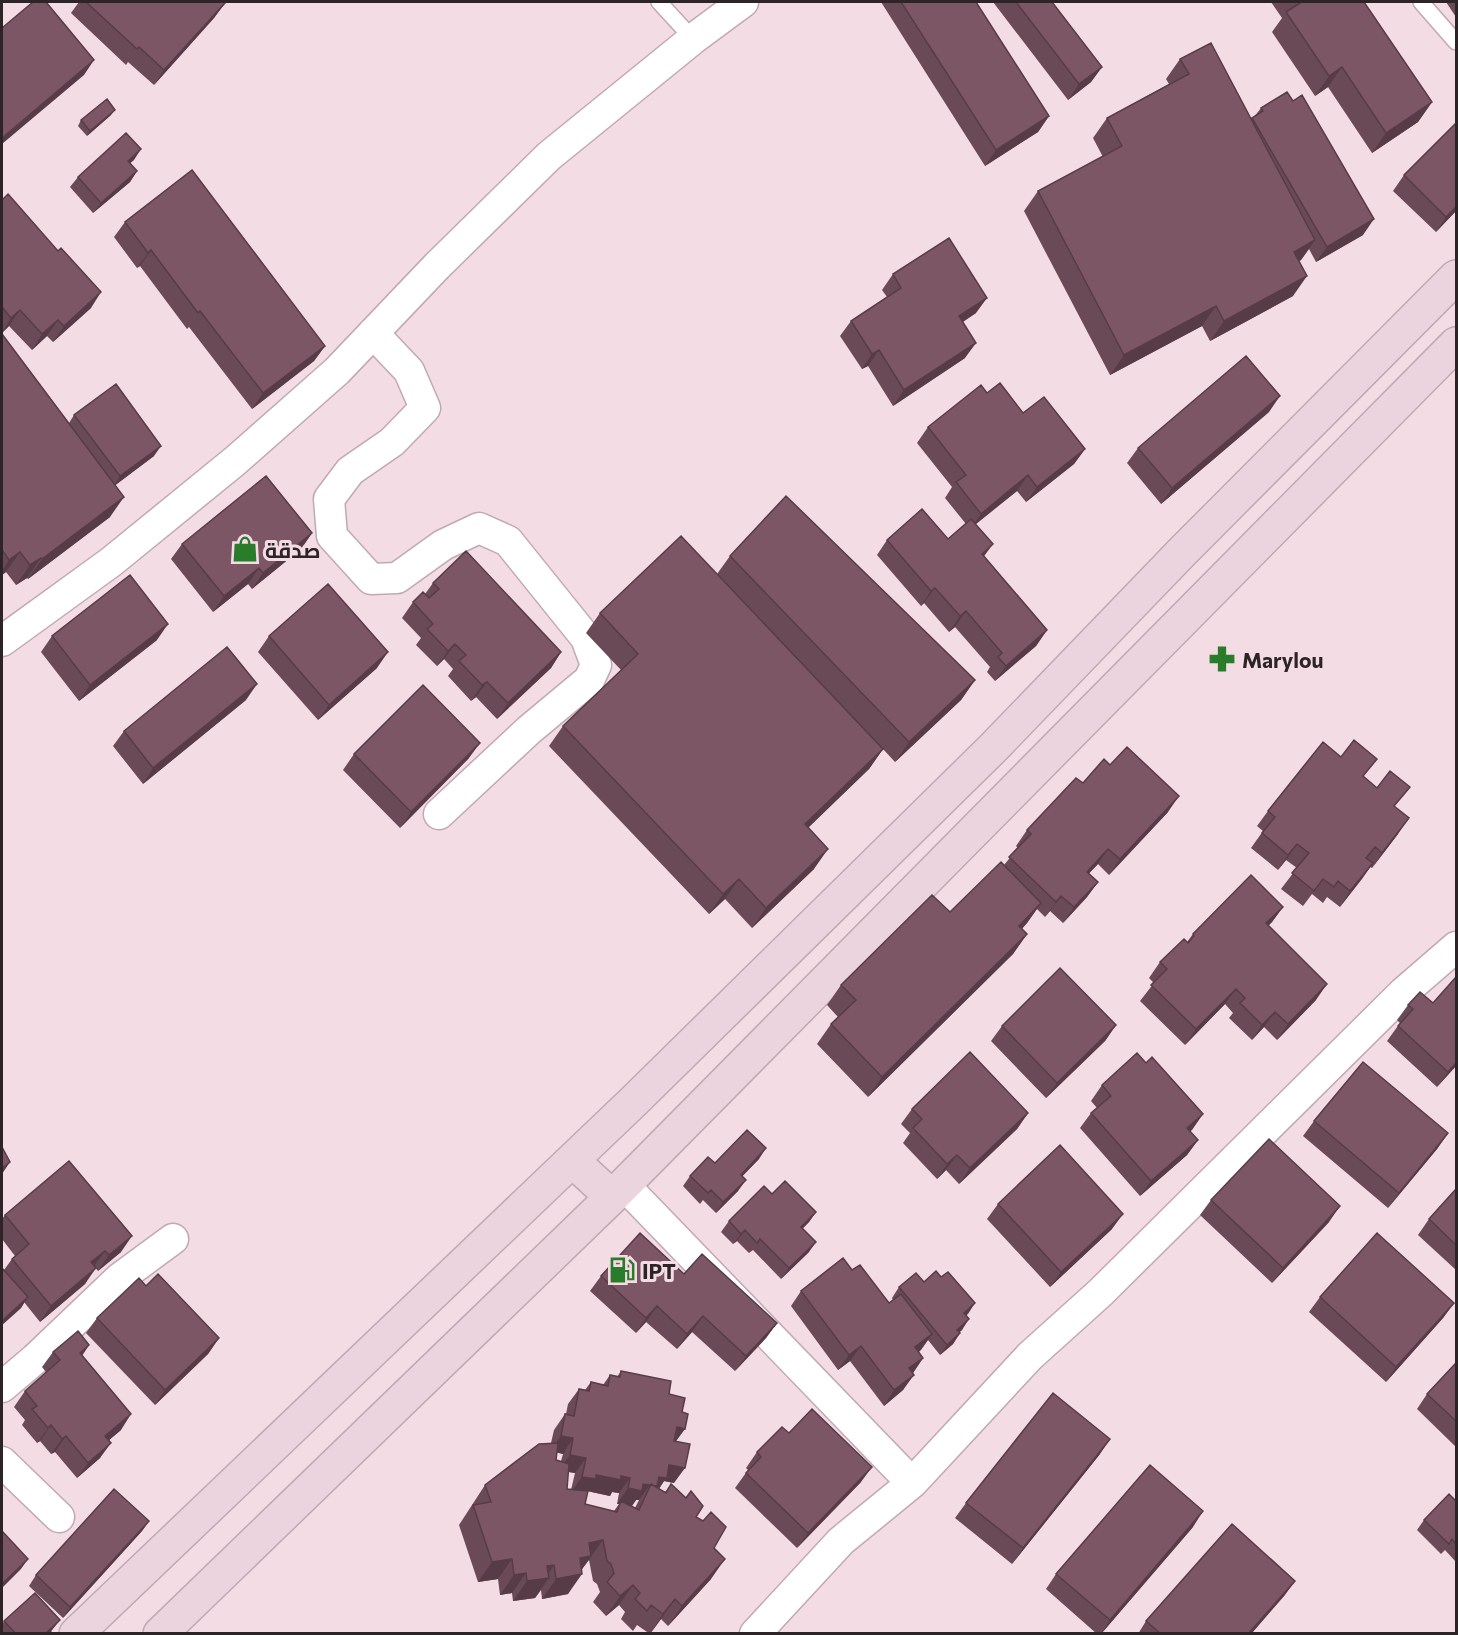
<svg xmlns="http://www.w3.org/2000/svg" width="1458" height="1635" font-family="Commissioner,Cairo,sans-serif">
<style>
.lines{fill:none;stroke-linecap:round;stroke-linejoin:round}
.lane-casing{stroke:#c0a9b2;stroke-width:18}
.street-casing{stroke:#c0a9b2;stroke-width:33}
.secondary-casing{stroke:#c0a9b2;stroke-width:36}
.lane{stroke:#fff;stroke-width:15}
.street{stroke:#fff;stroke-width:30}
.secondary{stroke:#ecd4de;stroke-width:33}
.wall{fill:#6b4a57;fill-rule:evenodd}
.shaded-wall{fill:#573c47}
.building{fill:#7c5665;stroke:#573c47;stroke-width:1.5}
.labels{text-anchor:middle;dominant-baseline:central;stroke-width:6;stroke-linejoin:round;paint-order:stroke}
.poi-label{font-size:21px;font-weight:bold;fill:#2c2427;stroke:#f4dce5;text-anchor:start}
</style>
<rect width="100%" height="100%" fill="#f4dce5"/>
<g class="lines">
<g class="lane-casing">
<path id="lane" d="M659,2L693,39
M1421,2L1456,42"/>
</g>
<g class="street-casing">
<path id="street" d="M373,333L409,371L425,408L392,442L350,471L329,499L332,536L371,579L397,578L443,545L479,528L508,541L586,638L596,665L589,680L529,730L439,814
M2,641L111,562L235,461L337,371L437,266L549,156L693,39L743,2
M624,1185L912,1483
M2,1387L35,1359L120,1278L173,1239
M2,1462L59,1517
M755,1634L841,1541L912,1483L1030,1356L1100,1293L1404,992L1456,947"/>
</g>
<g class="secondary-casing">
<path id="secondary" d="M573,1161L612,1197
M76,1634L634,1101L994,747L1183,551L1456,277
M160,1634L612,1197L1456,344"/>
</g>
<use href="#lane" class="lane"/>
<use href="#street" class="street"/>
<use href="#secondary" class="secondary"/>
</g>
<path class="wall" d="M79,2H224L225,3L214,18L154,85L128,62L126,65L71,13Z
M881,2H976L1049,116L1038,132L985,166Z
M993,2H1052L1102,67L1091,82L1068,100Z
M1271,2H1364L1432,102L1418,122L1372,153L1328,87L1315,96L1272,32L1282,18Z
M1446,2H1456V17Z
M1180,59L1251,119L1254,117L1261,108L1363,235L1316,262L1309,249L1301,260L1299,261L1293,296L1210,341L1202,326L1110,375L1024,211L1038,191L1103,157L1093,138L1107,118L1169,84L1166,79Z
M111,115L87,136L78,126L81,120Z
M1456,123V211L1436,232L1393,191L1404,175Z
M134,160L130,163L137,171L130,182L93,213L70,187L78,177Z
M2,200L91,308L53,342L47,336L32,350L9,326L2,333Z
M125,222L325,346L314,361L252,409L189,327L187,329L140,266L137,268L114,237Z
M893,274L976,313L963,322L965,358L893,406L868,366L862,369L840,336L851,321L887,297L882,290Z
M2,334L69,423L74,415L154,456L115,485L110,517L28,579L27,578L16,585L6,572L2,575Z
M987,393L1085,449L1074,464L1026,502L1017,491L975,524L984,556L1047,630L1036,646L995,681L987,672L990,667L955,627L949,632L924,603L921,606L877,555L887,540L948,539L966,524L945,498L952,487L917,443L928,427Z
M1269,412L1161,504L1127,463L1138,448Z
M312,533L301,549L252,589L248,584L213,612L171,559L182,544Z
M730,556L975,680L961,700L895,762L883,749L869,769L808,828L814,869L752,928L725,899L709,914L549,746L563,726L621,670L586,633L600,613L717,574Z
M433,583L561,652L551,668L497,719L476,697L471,701L448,676L453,669L444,659L437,666L416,645L421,638L402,618L413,602L425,594Z
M52,636L157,640L79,701L41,652Z
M269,636L377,668L318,720L258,652Z
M246,700L143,784L113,746L124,731Z
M354,754L469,758L400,828L343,770Z
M1110,765L1168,812L1109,875L1098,864L1089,873L1098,882L1087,897L1063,923L1050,911L1045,917L1037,909L1027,923L1022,929L1027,934L1013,954L868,1097L817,1044L831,1024L838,1017L827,1005L841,985L950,912L1004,865L1018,848L1016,846L1027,830L1083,783Z
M1364,777L1395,807L1398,834L1372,868L1370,867L1340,907L1327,897L1323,903L1312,894L1303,906L1281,889L1297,868L1286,860L1278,870L1251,848L1263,831L1257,826L1268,811Z
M1283,907L1272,922L1268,926L1316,1000L1277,1040L1264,1027L1252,1040L1229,1018L1233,1013L1225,1004L1185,1045L1140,1001L1154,983L1149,978L1160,962L1187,942L1193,934Z
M1456,977V1066L1437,1087L1387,1041L1400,1023L1397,1020L1408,1005L1433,1003Z
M1116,1025L1105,1041L1046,1098L991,1041L1002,1026Z
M1146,1063L1203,1114L1190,1131L1198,1140L1187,1155L1140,1196L1080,1128L1091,1113L1097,1108L1091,1101L1102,1085Z
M912,1109L1028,1113L1017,1129L959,1184L946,1170L937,1179L903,1143L910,1133L901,1124Z
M1314,1121L1448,1133L1437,1149L1388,1208L1303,1136Z
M759,1159L742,1176L738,1191L716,1213L703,1200L700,1204L683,1186L690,1176L715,1163Z
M1456,1189V1270L1418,1235L1429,1219Z
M772,1194L816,1212L809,1222L803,1228L809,1252L781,1279L753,1250L749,1253L737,1241L733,1244L721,1232L729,1221Z
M1211,1200L1329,1222L1272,1283L1200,1215Z
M998,1204L1112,1229L1050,1287L987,1219Z
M5,1215L121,1252L98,1271L94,1266L85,1284L40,1322L24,1302L21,1308L2,1325H3L2,1327V1268L4,1270L12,1259L15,1256L2,1239V1219Z
M852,1270L889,1303L893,1300L892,1298L899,1287L941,1277L975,1303L966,1315L962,1330L959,1332L960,1333L953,1344L940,1355L928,1340L919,1352L923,1358L913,1373L903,1390L884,1406L850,1361L838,1370L791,1306L801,1291Z
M684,1274L777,1323L766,1338L735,1371L692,1332L677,1349L646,1322L636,1333L590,1291L601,1276Z
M146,1286L219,1338L208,1354L155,1405L86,1333L97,1318Z
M1320,1297L1454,1303L1443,1318L1386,1382L1309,1312Z
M89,1345L82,1356L121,1430L109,1440L100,1458L77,1478L55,1452L51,1454L40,1441L37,1443L22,1425L25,1420L14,1407L25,1391L46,1372L42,1367L53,1352Z
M1456,1363V1447L1417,1409L1427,1394Z
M621,1371L669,1394L676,1441L674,1483L664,1481L659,1489L665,1492L671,1484L696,1517L714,1548L711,1579L668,1626L661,1619L650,1634L637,1625L633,1631L621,1619L625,1612L619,1605L606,1616L593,1602L600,1592L597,1584L593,1581L589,1560L581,1570L568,1594L542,1599L541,1590L535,1598L513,1601L512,1593L500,1595L498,1579L478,1582L459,1525L485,1485L551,1443L554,1430L565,1414H566L568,1404L579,1389L585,1390L591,1382L603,1385L610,1375L617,1377ZM557,1452L563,1454L561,1461L556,1460ZM568,1472L575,1473L571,1490L567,1489ZM587,1491L610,1496L612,1492L619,1493L617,1504H619L614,1511L585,1504ZM636,1500H639L635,1508L632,1506Z
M789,1433L861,1482L797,1548L735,1488L748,1470L746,1468L757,1452Z
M1100,1454L1012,1564L955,1518L966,1503Z
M1456,1501V1562L1445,1550L1441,1554L1417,1530L1424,1520Z
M149,1521L142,1531L63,1618L29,1586L36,1575Z
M1193,1527L1101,1634H1097L1046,1589L1056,1574Z
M1295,1581L1284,1596L1251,1634H1138L1146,1621Z
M4,1621L52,1631L49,1634H2V1625Z"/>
<path class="shaded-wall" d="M225,3L214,18L154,85L164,70Z
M94,60L84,75L2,144V138Z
M1102,67L1091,82L1068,100L1079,84Z
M1342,67L1328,87L1315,96L1329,76Z
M1432,102L1418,122L1372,153L1386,133Z
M115,110L111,115L87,136L90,131Z
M1049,116L1038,132L985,166L996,150Z
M141,149L134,160L120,171L128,161Z
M137,171L130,182L93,213L101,203Z
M1456,207V211L1436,232L1446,217Z
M1374,219L1363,235L1316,262L1327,247Z
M1315,240L1301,260L1280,272L1294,252Z
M151,250L140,266L137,268L148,253Z
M1307,276L1293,296L1210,341L1224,321Z
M101,292L91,308L53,342L64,326Z
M987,298L976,313L948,331L959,316Z
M1216,306L1202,326L1110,375L1124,355Z
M20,310L9,326L2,333L11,318Z
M58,320L47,336L32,350L42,334Z
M976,343L965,358L893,406L904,390Z
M325,346L314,361L252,409L263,393Z
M879,350L868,366L862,369L872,354Z
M1280,396L1269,412L1161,504L1172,488Z
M161,446L154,456L113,487L120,476Z
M1085,449L1074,464L1026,502L1037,487Z
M1028,475L1017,491L970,529L981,514Z
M124,497L110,517L28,579L42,559Z
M312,533L301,549L252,589L263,573Z
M993,544L982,559V554Z
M20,552L6,572L2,575V571L9,560Z
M41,558L27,578L16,585L30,565Z
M259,568L248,584L213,612L224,596Z
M935,588L924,603L921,606L931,591Z
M966,611L955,627L949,632L960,616Z
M168,624L157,640L79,701L90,685Z
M1047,630L1036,646L995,681L1006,666Z
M455,644L444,659L437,666L448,651Z
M388,652L377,668L318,720L329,705Z
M561,652L551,668L497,719L508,703Z
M975,680L961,700L895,762L909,742Z
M487,682L476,697L471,701L482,685Z
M257,684L246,700L143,784L153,768Z
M480,743L469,758L400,828L411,812Z
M883,749L869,769L791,844L805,824Z
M1179,796L1168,812L1109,875L1120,859Z
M1409,818L1398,834L1372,868L1382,853Z
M1297,844L1286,860L1278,870L1288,855Z
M828,849L814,869L752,928L766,908Z
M1108,849L1098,864L1076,887L1087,872Z
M1373,863L1362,879L1340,907L1350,891Z
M739,879L725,899L709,914L723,894Z
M1098,882L1087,897L1063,923L1074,907Z
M1061,896L1050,911L1045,917L1056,902Z
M1041,903L1027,923L1005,946L1019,926Z
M1283,907L1272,922L1255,939L1266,923Z
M1027,934L1013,954L868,1097L882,1077Z
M1327,984L1316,1000L1277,1040L1288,1024Z
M1236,989L1225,1004L1185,1045L1196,1029Z
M1275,1012L1264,1027L1252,1040L1262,1025Z
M1116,1025L1105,1041L1046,1098L1057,1083Z
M1456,1063V1066L1437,1087L1448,1072Z
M1028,1113L1017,1129L959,1184L970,1168Z
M1203,1114L1192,1130L1176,1143L1187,1128Z
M1448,1133L1437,1149L1388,1208L1399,1193Z
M1198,1140L1187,1155L1140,1196L1151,1181Z
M766,1148L759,1159L733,1186L741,1175Z
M957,1155L946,1170L937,1179L947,1164Z
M10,1162L2,1174V1168Z
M746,1180L738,1191L716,1213L723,1202Z
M1340,1206L1329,1222L1272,1283L1283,1268Z
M816,1212L809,1222L794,1237L801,1227Z
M1123,1214L1112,1229L1050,1287L1061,1272Z
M745,1230L737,1241L733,1244L741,1234Z
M132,1236L121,1252L98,1271L109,1255Z
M816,1242L809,1252L781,1279L789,1268Z
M105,1251L94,1266L91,1262Z
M96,1268L85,1284L40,1322L51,1306Z
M28,1297L21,1308L2,1325V1321Z
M975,1303L968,1314L956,1323L964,1313Z
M1454,1303L1443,1318L1386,1382L1396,1367Z
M657,1306L646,1322L636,1333L646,1318Z
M703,1316L692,1332L677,1349L687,1334Z
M969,1319L962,1330L950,1341L957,1330Z
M777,1323L766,1338L735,1371L746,1356Z
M960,1333L953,1344L940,1355L947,1345Z
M932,1334L921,1350L904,1362L915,1347Z
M219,1338L208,1354L155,1405L165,1390Z
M89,1345L78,1361L80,1353Z
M861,1346L850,1361L838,1370L849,1355Z
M923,1358L913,1373L909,1368Z
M914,1375L903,1390L884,1406L894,1390Z
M131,1414L121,1430L95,1452L105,1436Z
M51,1425L40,1441L37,1443L48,1428Z
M677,1427L685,1429L674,1444Z
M66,1436L55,1452L51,1454L62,1439Z
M561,1436L573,1438L563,1454L550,1451Z
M1110,1439L1100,1454L1012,1564L1023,1548Z
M111,1443L100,1458L77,1478L88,1463Z
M570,1455L586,1458L575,1473L559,1470Z
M669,1465L685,1468L674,1483L664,1481L656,1493L652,1485Z
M872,1467L861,1482L797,1548L808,1533Z
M596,1475L621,1476L630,1478L619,1493L612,1492L610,1496L587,1491L571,1492L582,1477Z
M643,1484L650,1485L639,1500H636L631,1507L621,1501L619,1504H617L628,1488Z
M1203,1511L1193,1527L1101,1634L1110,1620Z
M149,1521L142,1531L63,1618L70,1607Z
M603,1540L578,1575L582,1574L568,1594L542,1599L556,1579L589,1543Z
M28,1559L21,1569L2,1588V1584Z
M512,1559L498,1579L478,1582L492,1562Z
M725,1559L711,1579L668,1626L682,1606Z
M554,1565L545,1579L549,1578L535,1598L513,1601L527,1581L547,1566Z
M526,1573L512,1593L500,1595L514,1575Z
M1295,1581L1284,1596L1251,1634H1248Z
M633,1585L619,1605L606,1616L620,1596Z
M675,1599L661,1619L650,1634L663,1614Z
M60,1620L49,1634H45Z"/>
<path class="building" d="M33,2H46L94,60L2,138V28Z
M86,2H224L225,3L164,70L139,47L137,49Z
M901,2H976L1049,116L996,150Z
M1016,2H1052L1102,67L1079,84Z
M1299,2H1364L1432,102L1386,133L1342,67L1329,76L1286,12L1300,3Z
M1211,43L1315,240L1294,252L1307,276L1224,321L1216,306L1124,355L1038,191L1122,146L1107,118L1189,74L1180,59Z
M1287,92L1293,101L1302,95L1374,219L1327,247L1252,118L1263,111L1261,108Z
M107,99L115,110L90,131L81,120Z
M1456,123V207L1446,217L1404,175Z
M126,133L141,149L128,161L137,171L101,203L78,177Z
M192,170L325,346L263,393L200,311L198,313L151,250L148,253L125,222Z
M8,194L58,251L61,248L101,292L64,326L58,320L42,334L20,310L11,318L2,307V200Z
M949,238L987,298L959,316L976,343L904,390L879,350L872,354L851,321L901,288L893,274Z
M2,334L124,497L42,559L41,558L30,565L20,552L9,560L2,550Z
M1246,356L1280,396L1172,488L1138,448Z
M1000,383L1023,413L1044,397L1085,449L1037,487L1028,475L981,514L956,482L966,475L928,427L981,385L987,393Z
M116,384L161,446L120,476L74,415Z
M266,476L312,533L263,573L259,568L224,596L182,544Z
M786,496L975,680L909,742L730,556Z
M922,509L948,539L971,519L993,544L982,554L1047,630L1006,666L998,657L1002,653L966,611L960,616L935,588L931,591L887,540Z
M681,536L883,749L805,824L828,849L766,908L739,879L723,894L563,726L638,654L600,613Z
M466,551L561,652L508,703L487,682L482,685L459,661L466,655L455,644L448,651L427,629L433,624L413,602L423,592L429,598L439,589L433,583Z
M130,575L168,624L90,685L52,636Z
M328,584L388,652L329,705L269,636Z
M227,647L257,684L153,768L124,731Z
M423,685L480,743L411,812L354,754Z
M1354,740L1377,759L1363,776L1377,788L1390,771L1410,787L1394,806L1409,818L1382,853L1375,847L1366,858L1373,863L1350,891L1338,881L1334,887L1323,879L1314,891L1292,873L1309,853L1297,844L1288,855L1262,833L1275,817L1268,811L1323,742L1341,757Z
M1127,747L1179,796L1120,859L1108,849L1087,872L1098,882L1074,907L1061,896L1056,902L1009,857L1031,834L1027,830L1076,778L1083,783L1104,759L1110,765Z
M1001,862L1041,903L1019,926L1027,934L882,1077L831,1024L856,1000L841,985L932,895L950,912Z
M1251,875L1283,907L1266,923L1327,984L1288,1024L1275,1012L1262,1025L1240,1003L1245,998L1236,989L1196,1029L1151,985L1167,969L1160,962L1184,939L1188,943L1194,936L1193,934Z
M1060,968L1116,1025L1057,1083L1002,1026Z
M1456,977V1063L1448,1072L1398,1026L1413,1009L1408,1005L1420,992L1433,1003Z
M970,1052L1028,1113L970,1168L957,1155L947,1164L913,1128L922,1119L912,1109Z
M1137,1053L1146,1063L1152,1057L1203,1114L1187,1128L1198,1140L1151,1181L1091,1113L1111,1096L1102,1085Z
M1363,1062L1448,1133L1399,1193L1314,1121Z
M747,1130L766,1148L741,1175L746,1180L723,1202L711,1190L708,1193L690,1176L708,1157L715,1163Z
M1269,1139L1340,1206L1283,1268L1211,1200Z
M1060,1145L1123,1214L1061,1272L998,1204Z
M2,1147L10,1162L2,1168Z
M69,1161L132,1236L109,1255L105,1251L91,1262L96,1268L51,1306L12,1259L29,1244L5,1215Z
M785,1181L816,1212L801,1227L816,1242L789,1268L760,1239L757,1243L745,1230L741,1234L729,1221L764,1186L772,1194Z
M1456,1189V1245L1429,1219Z
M640,1233L684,1274L702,1254L777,1323L746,1356L703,1316L687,1334L657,1306L646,1318L601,1276Z
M1377,1233L1454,1303L1396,1367L1320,1297Z
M843,1258L852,1270L860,1265L889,1303L901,1294L932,1334L915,1347L923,1358L909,1368L914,1375L894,1390L861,1346L849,1355L801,1291Z
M2,1268L28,1297L2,1321Z
M936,1271L941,1277L948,1272L975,1303L964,1313L969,1319L957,1330L960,1333L947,1345L899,1287L916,1273L924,1282Z
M158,1274L219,1338L165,1390L97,1318L139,1278L146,1286Z
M78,1331L89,1345L80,1353L131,1414L105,1436L111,1443L88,1463L66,1436L62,1439L51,1425L48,1428L32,1409L37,1406L25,1391L60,1360L53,1352Z
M1456,1363V1421L1427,1394Z
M621,1371L671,1381L669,1394L685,1398L682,1412L688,1414L685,1429L677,1427L674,1441L690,1444L685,1468L669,1465L667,1478L659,1477L657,1486L643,1484L642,1491L628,1488L630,1478L621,1476V1480L596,1475V1479L582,1477L586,1458L570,1455L573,1438L561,1436L565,1414L574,1416L579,1389L589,1391L591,1382L608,1386L610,1375L620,1377Z
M1053,1393L1110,1439L1023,1548L966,1503Z
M812,1409L872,1467L808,1533L746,1473L761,1457L757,1452L782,1427L789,1433Z
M558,1443L556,1460L569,1464L567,1489L588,1491L585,1504L617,1512L621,1501L639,1510L651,1484L666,1493L671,1484L686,1498L691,1491L703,1506L696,1517L703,1521L711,1512L726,1527L714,1548L725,1559L682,1606L675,1599L663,1614L651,1605L647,1611L635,1599L640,1593L633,1585L620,1596L607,1582L614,1573L611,1564L607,1561L603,1540L589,1543L591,1556L580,1558L582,1574L556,1579L554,1565L547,1566L549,1578L527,1581L526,1573L514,1575L512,1559L492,1562L473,1505L491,1502L485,1485L539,1444Z
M1150,1465L1203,1511L1110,1620L1056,1574Z
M114,1489L149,1521L70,1607L36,1575Z
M1449,1494L1456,1501V1544L1452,1539L1449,1544L1424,1520Z
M1232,1524L1295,1581L1248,1634H1159L1160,1633L1146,1621Z
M2,1531L28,1559L2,1584Z
M35,1593L60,1620L45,1634H16L4,1621Z"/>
<defs>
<g id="shop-bare" transform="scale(2.07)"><path d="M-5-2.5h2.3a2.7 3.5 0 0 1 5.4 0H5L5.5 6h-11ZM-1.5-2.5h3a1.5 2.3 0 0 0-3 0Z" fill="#297d2a" stroke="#f4dce5" stroke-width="2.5" paint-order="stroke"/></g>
<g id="pharmacy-bare" transform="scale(2.07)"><path d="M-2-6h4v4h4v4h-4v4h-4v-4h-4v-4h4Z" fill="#297d2a" stroke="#f4dce5" stroke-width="2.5" paint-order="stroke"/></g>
<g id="fuel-bare" transform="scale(2.07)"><path d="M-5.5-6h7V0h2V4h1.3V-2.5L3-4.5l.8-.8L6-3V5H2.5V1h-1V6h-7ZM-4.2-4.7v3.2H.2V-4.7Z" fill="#297d2a" stroke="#f4dce5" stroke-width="2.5" paint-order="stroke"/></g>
</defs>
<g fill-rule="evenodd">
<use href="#shop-bare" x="245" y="549"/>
<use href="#pharmacy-bare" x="1222" y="659"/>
<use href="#fuel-bare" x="622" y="1270"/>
</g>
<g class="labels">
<g class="poi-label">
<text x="265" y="549">صدقة</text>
<text x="1242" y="659">Marylou</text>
<text x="642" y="1270">IPT</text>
</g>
</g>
<rect width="1458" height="1635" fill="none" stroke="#2c2427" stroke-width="6"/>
</svg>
